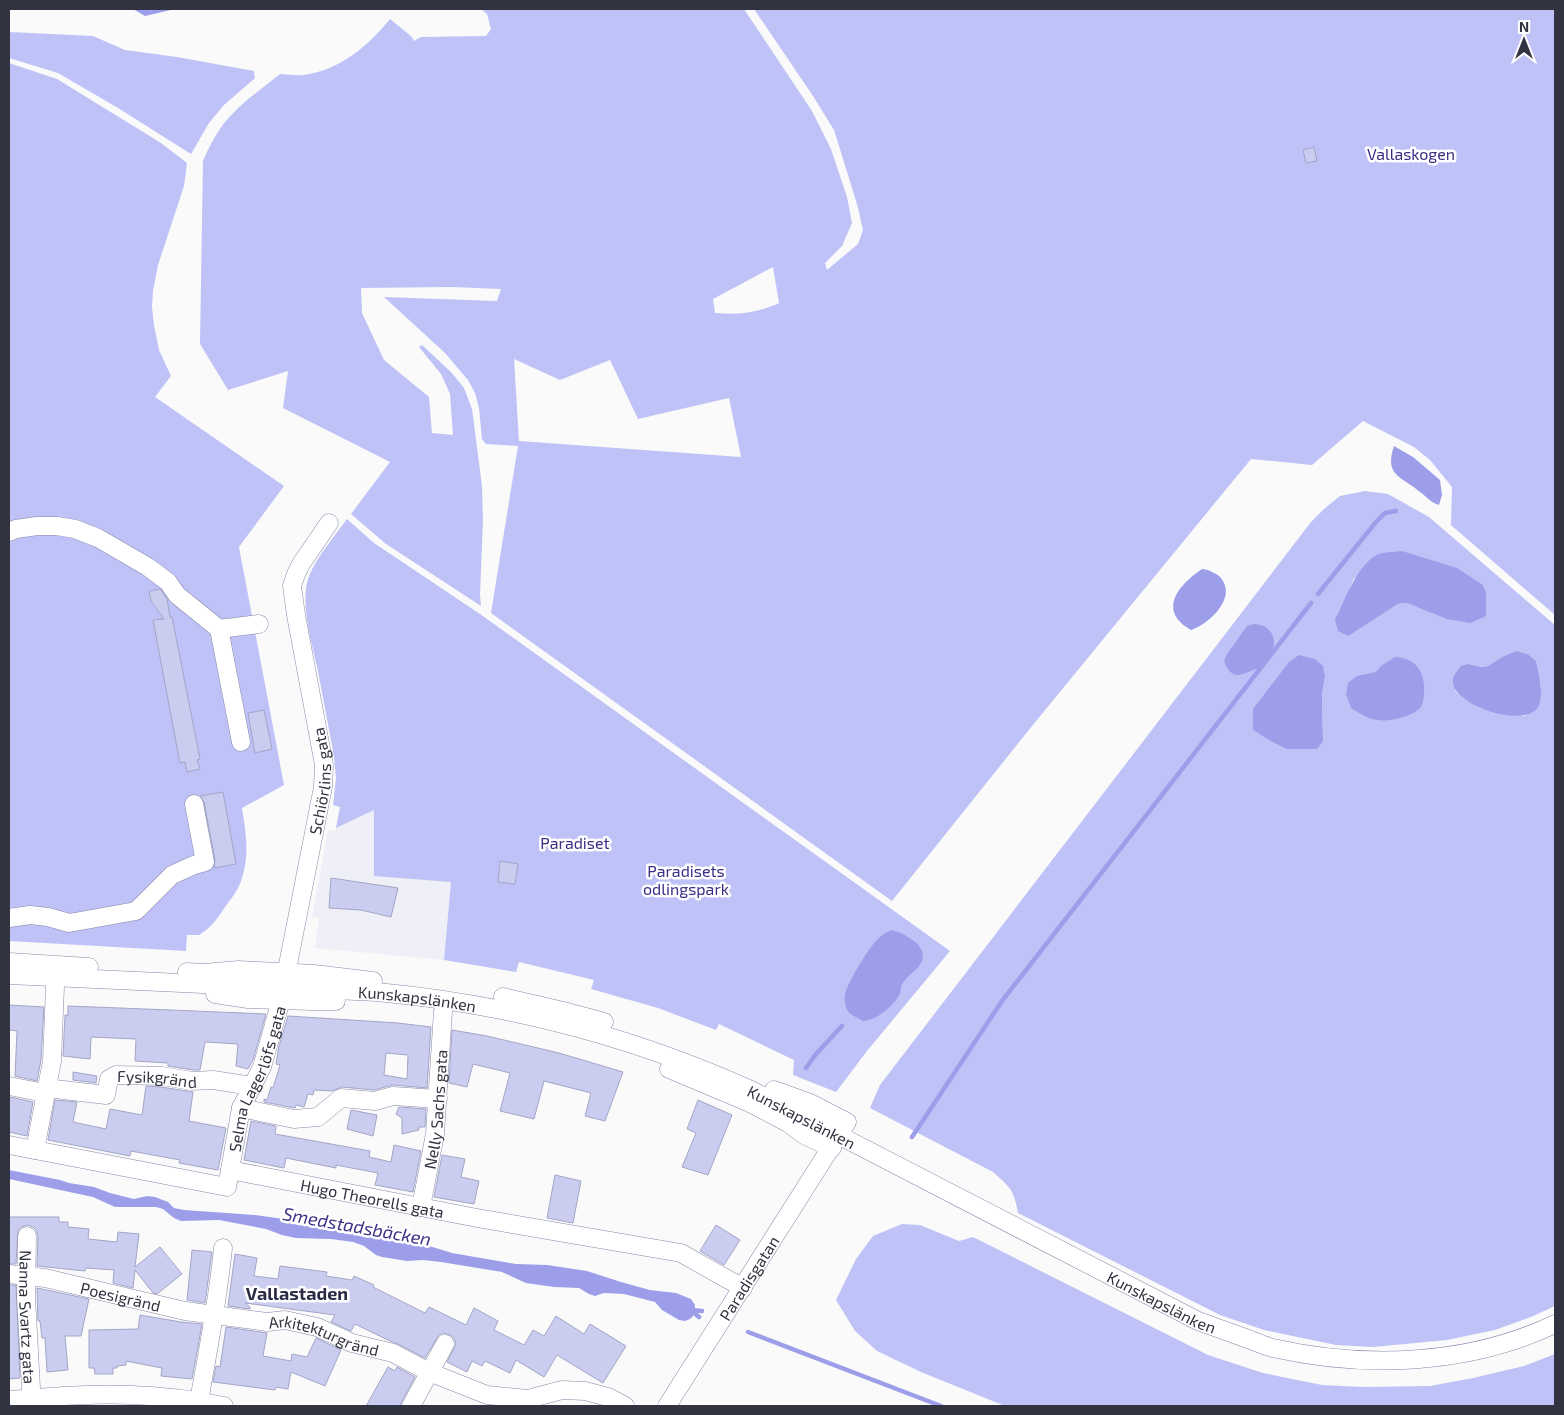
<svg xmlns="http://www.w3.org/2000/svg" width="1564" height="1415" font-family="'Exo 2',sans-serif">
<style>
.built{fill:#eeeff7}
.green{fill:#bfc2f6;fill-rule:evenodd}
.water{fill:#9c9eea}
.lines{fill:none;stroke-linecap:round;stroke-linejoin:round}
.stream{stroke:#9c9eea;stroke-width:4.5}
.building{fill:#cbcdf0;stroke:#a3a5c7;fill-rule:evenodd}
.minor-casing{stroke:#8688a9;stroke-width:19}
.minor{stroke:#fff;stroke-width:18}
.labels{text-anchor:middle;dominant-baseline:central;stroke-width:5;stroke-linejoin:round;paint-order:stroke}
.park-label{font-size:16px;fill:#382e85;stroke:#fff}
.street-label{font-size:16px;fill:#323341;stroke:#fff}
.water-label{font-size:18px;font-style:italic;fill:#3a3087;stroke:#fff}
.neighbourhood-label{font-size:18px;font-weight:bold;fill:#2b2b46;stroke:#fff}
</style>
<rect width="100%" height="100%" fill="#fafafa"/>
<path class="built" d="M374,809L451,882L444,960L315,948L319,918L312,917L328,830L335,831L336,828Z"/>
<path class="green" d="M481,9H744L812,111L831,149L847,197L852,223L842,246L825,263L827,270L858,244L863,230L857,204L834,130L813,96L754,9H1555V615L1451,525L1452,487L1430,460L1414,447L1363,421L1312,465L1251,459L1032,726L892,901L491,613L518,446L486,444L482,439L479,408L475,393L468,380L445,353L384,297L497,301L501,289L451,287L361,288L362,313L384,360L429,397L432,433L453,435L450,394L441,374L419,347L422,345L451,372L464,388L472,409L482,486L483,519L480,595L481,606L386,544L351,514L390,462L283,408L288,371L228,390L200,344L203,161C208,149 214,137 222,126C238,105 260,90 280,74C288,74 296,76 304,75C340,70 368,46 390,19L412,37L414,41L421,37L486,36L491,29L487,14ZM773,267L779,303C757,313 739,315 715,313L713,299ZM514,359L560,380L610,360L638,419L729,398L741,457L519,441Z
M9,32L93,36L125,50L177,57L254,71L255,78L224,105L209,123L191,154L118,108L58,73L9,58Z
M9,63L57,79L161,143L187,163L184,186L158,265L153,291L152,307L154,325L159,350L171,376L155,397L284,486L239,547L284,785L242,808C246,833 250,857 241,881C238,890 231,899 225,907C218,918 211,928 199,935H187L186,951L9,941Z
M1365,491L1388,494L1429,517L1555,625V1306L1531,1317L1495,1330L1447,1340L1373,1347L1336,1345L1264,1330L1220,1315L1018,1213C1014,1190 1010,1187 993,1172L870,1108L880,1085L1311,522L1324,509L1340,496ZM1354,578L1423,609L1407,603L1398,604L1372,620L1348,594ZM1529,655L1536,661C1539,672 1543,692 1540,703C1538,710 1530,713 1524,716L1466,700L1456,692L1453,684L1468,664L1482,667L1488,666L1502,657ZM1325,676L1322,695L1323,741L1286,749L1270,741L1253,730Z
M347,519L374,543L480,614L950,951L867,1051L836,1092L793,1075L794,1060L719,1024L716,1030L658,1008L591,989L594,980L519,962L516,972L444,960L451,882L374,876V810L336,828L340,807L333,805L336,778L334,757C329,728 323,699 318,671C312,643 299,603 309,576C318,555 334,537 347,519Z
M902,1224L920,1225L959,1241L973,1237L1208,1355L1263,1373L1322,1385L1364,1387L1430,1386L1473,1378L1524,1366L1555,1354V1406H1005L921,1372L877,1351L855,1331L836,1300L856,1259L873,1236Z"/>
<path class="water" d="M133,9H175L145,16Z
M1394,446L1413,457L1440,480L1442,495L1439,505C1430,502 1427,497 1420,492C1401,476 1384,476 1394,446Z
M1402,551L1457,568L1483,585L1486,593V616L1470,623L1447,619L1407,603L1398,604L1348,636L1338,631L1335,620C1345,600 1359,559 1382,553C1388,552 1395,552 1402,551Z
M1202,569C1207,569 1212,572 1216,574C1220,576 1222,579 1224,583C1233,602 1207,625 1191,630C1157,611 1178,585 1202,569Z
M1254,624C1276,625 1279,646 1267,661C1265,663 1264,665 1262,667C1259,669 1254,669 1251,671C1237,677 1231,678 1224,661L1227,654L1247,626Z
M1517,651L1529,655L1536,661C1539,672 1543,693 1540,703C1532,732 1454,706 1453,683C1452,676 1457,671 1461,666L1468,664L1482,667L1488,666L1502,657Z
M1299,655L1315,659L1323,666L1325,676L1322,695L1323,741L1317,749H1286L1270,741L1253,730V709L1289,662Z
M1395,657C1415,658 1425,671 1424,690C1424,696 1424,703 1420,708C1410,718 1385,723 1372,719C1365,717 1358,712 1351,708L1346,694L1348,683L1357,676L1376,672L1381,666Z
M892,930C906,934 933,948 919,966C914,972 907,976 903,983C900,987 901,990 900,994C897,1001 885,1012 878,1016C874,1019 868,1020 863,1021C857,1017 848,1015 846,1007C845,1004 844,998 845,995C846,985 868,949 876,941C880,936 886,932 892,930Z
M9,1170L60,1180L69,1183L94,1187L110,1193L134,1199L147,1196L155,1197L168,1202L174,1208L184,1210L255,1215L326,1225L383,1239L416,1242L452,1253L516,1264L547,1265L587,1271L621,1282L650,1290L676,1293L691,1299L695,1305V1310L693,1316L690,1319L685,1321L679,1320L662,1310L655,1302L624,1294L604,1293L595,1296L589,1294L579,1288L554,1287L526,1283L502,1272L441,1262L423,1260L407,1261L382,1257L376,1255L364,1246L353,1242L331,1239L296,1238L282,1235L266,1229L219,1220L181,1221L174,1218L163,1209L156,1207H115L93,1197L9,1179Z"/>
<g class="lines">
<path class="stream" d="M1318,594L1376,522L1385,513L1396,511
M806,1068L816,1054L842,1026
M912,1137L1002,1001L1311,603
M690,1310L702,1311
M692,1311L699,1317
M748,1332L941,1406"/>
</g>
<path class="building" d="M1314,147L1317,161L1306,163L1303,150Z
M160,589L167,599L170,617H172L200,759L197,760L200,769L187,772L185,762L180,763L153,620L164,619L151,601L149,591Z
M264,710L272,749L255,753L248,713Z
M223,792L236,864L214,868L215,860L204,802L200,796Z
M500,861L518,864L515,884L498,882Z
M331,878L398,888L391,917L361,910L329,908Z
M9,1005L44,1007L41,1060L37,1081L15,1076L17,1031L9,1030Z
M68,1006L171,1010L266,1014L253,1060L248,1069L236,1066L238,1044L205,1042L200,1070H193L168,1066V1063L135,1061L136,1039L91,1037L90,1059L63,1056L65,1015H68Z
M288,1016L398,1023L431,1027L427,1088L393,1085L374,1090L342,1087L332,1091L314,1090L313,1095L308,1094L304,1107L296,1105L295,1108L264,1102V1099L267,1100L271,1087L273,1088L280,1065L276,1064L279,1046ZM386,1053L408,1055L407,1079L384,1075Z
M452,1030L487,1036L559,1053L623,1072L605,1121L585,1116L591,1093L544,1081L534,1119L500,1111L510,1073L473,1064L467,1087L449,1083Z
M73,1072L97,1076L96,1083L73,1080Z
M146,1086L161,1087L193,1092L189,1121L226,1128L218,1170L179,1163L180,1160L131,1151L130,1156L48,1140L55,1100L77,1102L73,1122L106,1129L110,1109L142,1115Z
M10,1097L33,1102L27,1136L9,1132V1105Z
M698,1100L732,1115L708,1175L682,1167L696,1133L687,1129Z
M399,1107L426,1109L425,1127H419V1130L402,1134V1118L396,1114Z
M351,1110L377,1115L373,1136L347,1129Z
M251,1121L276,1126L275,1134L370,1151L369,1157L391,1162L394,1145L421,1151L413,1192L375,1185L378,1173L336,1165V1168L286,1158L284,1168L244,1160Z
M442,1155L465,1159L461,1177L479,1181L474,1204L434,1197Z
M555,1175L581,1181L573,1223L547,1218Z
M9,1217H59V1222H68V1227L89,1229L88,1239L117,1242L118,1232L139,1234L135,1267L160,1247L182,1274L157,1294L153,1293L135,1270L133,1288L113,1283L114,1270L86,1268L85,1271L37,1266L38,1236L36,1230L33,1227L28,1225L21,1227L18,1231L16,1264H9Z
M716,1225L740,1240L724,1265L700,1251Z
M192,1250L212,1252L205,1303L187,1300Z
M235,1254L257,1258L254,1276L278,1279L280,1266L327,1272L326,1276L352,1280L354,1276L374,1285L373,1287L425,1313L429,1307L466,1325L474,1308L498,1321L494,1330L524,1345L533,1330L544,1336L556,1316L584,1334L590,1324L626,1346L603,1383L557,1355L544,1377L516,1360L510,1373L485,1361L482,1366L472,1361L467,1372L447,1362L456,1344L454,1338L450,1335L444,1333L439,1335L425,1358L398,1344L390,1341L355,1324L351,1331L331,1322L335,1315L245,1303L250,1307V1309L228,1306Z
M9,1285H16L20,1378L9,1379Z
M37,1288L89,1299L81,1336H65L68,1370L47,1372L45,1338H42L40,1321H38Z
M140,1315L181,1322L202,1324L192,1379L161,1376L162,1368L126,1361V1365L117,1366V1368H113V1374H95L94,1368H89V1330L138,1329Z
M226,1327L267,1333L263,1356L291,1361L292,1354L307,1357L316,1338L341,1350L325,1386L291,1372L288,1389L276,1387L275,1390L213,1382L216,1366L220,1367Z
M388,1367L395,1371L397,1367L415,1377L402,1401L400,1406H366Z"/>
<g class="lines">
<g class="minor-casing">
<g id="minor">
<path d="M9,532L16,529L37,526H57L75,529L98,538L148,567L168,582L177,595L219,629L241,742"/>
<path d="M219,629L259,624"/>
<path d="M9,918L30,915L48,917L69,923L136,911L172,875L194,865L205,862L194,804"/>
<path d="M9,962L89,967"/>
<path d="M187,972L204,973L239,970L314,974L373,981"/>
<path id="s1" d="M9,975L377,992C507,1004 634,1037 753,1091L1198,1321C1215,1327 1231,1333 1248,1339C1256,1342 1265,1346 1273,1348C1366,1369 1469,1365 1555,1324"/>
<path d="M215,994L248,999L312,1001H336"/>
<path d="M503,997L563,1011L604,1022"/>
<path d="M669,1069L750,1103L788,1123L804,1135L832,1148"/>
<path d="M9,1086L45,1093"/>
<path id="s2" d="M46,1088L106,1095L109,1079L116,1075L162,1076L192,1081L213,1080L252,1086"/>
<path d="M241,1108L294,1119L318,1117L341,1098L375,1101L393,1096L438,1099"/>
<path id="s3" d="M9,1145L227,1187L241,1108L262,1067L281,1000L323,787L324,765L296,615L292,586L296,574L301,564L329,523"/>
<path d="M35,1150L52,1061L55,987"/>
<path id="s4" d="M230,1170L477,1218L681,1253L743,1288"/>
<path id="s5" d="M421,1207L435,1134L443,1011"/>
<path id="s6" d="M27,1236L26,1297L32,1406"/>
<path id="s7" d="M9,1274L45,1278L185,1311L267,1322L285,1320L317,1327L352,1343L393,1353L429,1372L487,1395L528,1399L562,1390L585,1391L608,1397L625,1406"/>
<path d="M9,1400C50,1397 91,1393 132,1395C163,1396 194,1400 224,1406"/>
<path d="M199,1401C208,1350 218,1300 223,1248"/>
<path d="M411,1406L445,1344"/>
<path id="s8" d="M667,1406L847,1122L810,1103L774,1090"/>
</g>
</g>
<use href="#minor" class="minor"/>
</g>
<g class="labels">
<g class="park-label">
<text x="1411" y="153">Vallaskogen</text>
<text x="575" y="842">Paradiset</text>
<text x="686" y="870">Paradisets<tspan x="686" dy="18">odlingspark</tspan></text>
</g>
<g class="street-label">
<text stroke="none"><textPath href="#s3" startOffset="641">Schiörlins gata</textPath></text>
<text stroke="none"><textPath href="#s1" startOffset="409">Kunskapslänken</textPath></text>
<text stroke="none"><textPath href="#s2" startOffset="126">Fysikgränd</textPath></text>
<text stroke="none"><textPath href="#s3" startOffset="335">Selma Lagerlöfs gata</textPath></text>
<text stroke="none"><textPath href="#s5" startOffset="99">Nelly Sachs gata</textPath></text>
<text stroke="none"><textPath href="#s1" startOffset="814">Kunskapslänken</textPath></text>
<text stroke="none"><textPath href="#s4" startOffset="145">Hugo Theorells gata</textPath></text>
<text stroke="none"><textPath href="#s8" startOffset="152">Paradisgatan</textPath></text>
<text stroke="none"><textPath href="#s7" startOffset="114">Poesigränd</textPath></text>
<text stroke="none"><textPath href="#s1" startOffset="1219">Kunskapslänken</textPath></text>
<text stroke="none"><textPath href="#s6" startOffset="81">Nanna Svartz gata</textPath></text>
<text stroke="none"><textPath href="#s7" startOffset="322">Arkitekturgränd</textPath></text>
</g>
<g class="water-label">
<text transform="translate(357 1226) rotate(10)">Smedstadsbäcken</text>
</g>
<g class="neighbourhood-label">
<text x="297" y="1293">Vallastaden</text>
</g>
</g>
<rect width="1564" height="1415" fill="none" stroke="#323341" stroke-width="20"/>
<g transform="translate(1524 40)" stroke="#ffffff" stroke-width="4" paint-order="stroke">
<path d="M0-4L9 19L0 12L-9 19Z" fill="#323341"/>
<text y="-8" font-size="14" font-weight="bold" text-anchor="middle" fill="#323341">N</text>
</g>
</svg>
